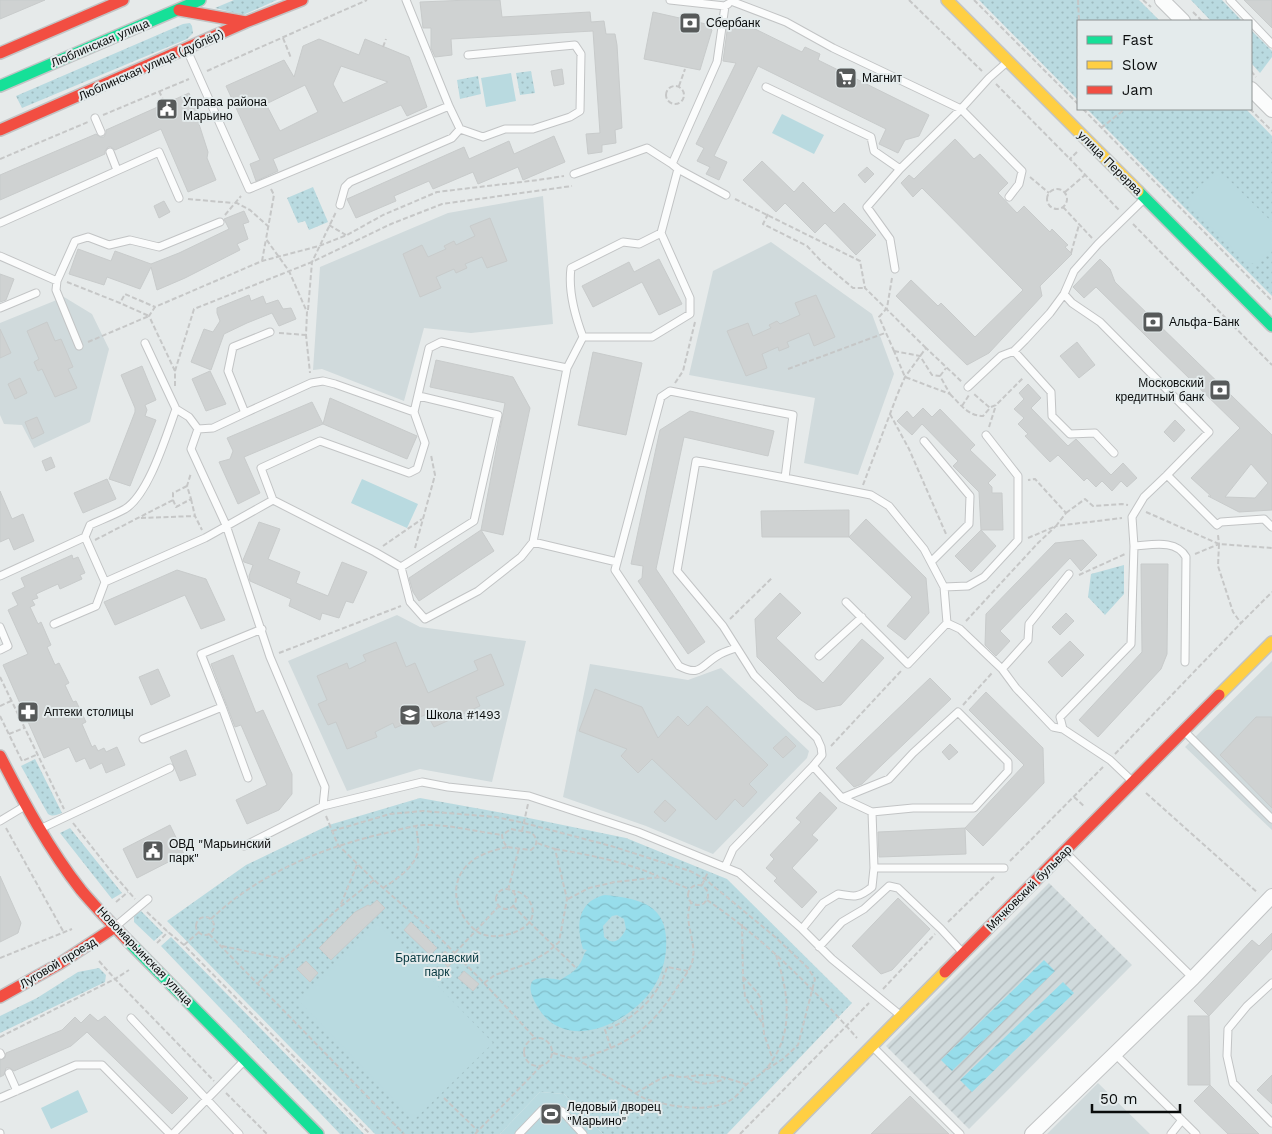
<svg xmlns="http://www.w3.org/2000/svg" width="1272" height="1134" font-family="'Work Sans',sans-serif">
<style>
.built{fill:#d0dadc}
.industrial{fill:url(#industrial-furrows)}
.grass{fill:url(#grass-dots)}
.pitch{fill:#b9dae0}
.water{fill:url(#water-waves);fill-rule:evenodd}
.building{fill:#cfd2d2;stroke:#c8cbcb;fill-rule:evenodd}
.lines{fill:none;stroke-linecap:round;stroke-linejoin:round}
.lane-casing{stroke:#c2c4c5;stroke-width:9}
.street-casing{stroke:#c2c4c5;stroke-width:16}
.fast-casing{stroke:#c2c4c5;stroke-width:14}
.slow-casing{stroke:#c2c4c5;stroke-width:14}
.jam-casing{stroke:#c2c4c5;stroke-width:14}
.path{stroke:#c6c7c7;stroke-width:2;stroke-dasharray:5 2.5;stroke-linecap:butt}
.lane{stroke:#fbfcfc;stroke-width:7}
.street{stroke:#fbfcfc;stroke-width:14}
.fast{stroke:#16e098;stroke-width:11}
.slow{stroke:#ffcf43;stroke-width:11}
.jam{stroke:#f24e42;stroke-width:11}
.labels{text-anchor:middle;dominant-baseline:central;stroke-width:4;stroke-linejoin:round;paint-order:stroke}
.poi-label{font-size:12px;fill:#0a0c0c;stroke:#e4ebec;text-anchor:start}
.street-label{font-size:12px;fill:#0a0c0c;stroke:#e4ebec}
.park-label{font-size:12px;fill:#05373f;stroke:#e4ebec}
</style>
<defs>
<pattern id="industrial-furrows" width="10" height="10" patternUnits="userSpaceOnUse" patternTransform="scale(1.25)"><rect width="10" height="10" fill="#d0dadc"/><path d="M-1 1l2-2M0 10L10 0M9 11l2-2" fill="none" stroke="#b1babc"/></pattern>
<pattern id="grass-dots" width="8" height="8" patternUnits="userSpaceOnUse" patternTransform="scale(1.25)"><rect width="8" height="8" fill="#b9dae0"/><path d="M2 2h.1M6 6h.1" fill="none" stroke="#9ebabf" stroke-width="1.8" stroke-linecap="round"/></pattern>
<pattern id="water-waves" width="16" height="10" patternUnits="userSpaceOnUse" patternTransform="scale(1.25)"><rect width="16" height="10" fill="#97ddeb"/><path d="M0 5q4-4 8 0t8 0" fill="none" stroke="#81bcc8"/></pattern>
</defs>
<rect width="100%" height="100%" fill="#e6eaea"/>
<path class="built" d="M543,196L553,324L471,333L424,328L404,401L322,369L313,370L320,267L448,213Z
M771,242L872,314L894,374L858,475L804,463L815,398L689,375L713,271Z
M64,297L92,314L109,349L90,422L34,448L22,425L4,424L0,415V323Z
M397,615L420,627L526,641L492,782L420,769L347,791L288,661Z
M1272,661V830L1185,747Z
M590,664L688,680L721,668L809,751L807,758L713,854L646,826L563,797Z
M1098,1083L1150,1134H1047Z"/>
<path class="industrial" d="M1049,883L1132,965L969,1129L886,1046Z"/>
<path class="grass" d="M234,0H277L243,15L215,8Z
M979,0H1139L1160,21H1078V100Z
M1191,0H1222L1242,21H1211Z
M190,23L192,26L193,33L187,39L22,108L16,96L183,24Z
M1251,30L1272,51V57L1260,73L1251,63Z
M531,71L535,93L520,95L516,73Z
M478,76L481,94L460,99L457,80Z
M1087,109H1246L1272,136V296Z
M313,187L328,222L309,230L305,221L298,223L287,198Z
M1124,565V594L1105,615L1088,597L1091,574Z
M35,759L62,813C56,815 53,817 48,814L21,766Z
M420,798L519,816L626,838L727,879L852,1003L727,1134H603L564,1094L540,1092L500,1134H375L167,921L246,865L329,825Z
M70,828L122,893L112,899L60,833Z
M141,911L163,933L154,941L134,922V915Z
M171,937L364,1134H340L161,946Z
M99,968L106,975L105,982L0,1033V1016L37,998L78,972Z"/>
<path class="pitch" d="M511,73L516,101L486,107L481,78Z
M782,114L824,135L814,154L772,133Z
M1220,174L1226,177L1272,222V248L1255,264L1249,263L1244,260L1191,206C1189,192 1207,177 1220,174Z
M362,479L418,504L407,528L351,503Z
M378,924L493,1043L414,1120L299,1001Z
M78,1090L88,1112L51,1129L41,1108Z
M540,1092L564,1094L603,1134H500Z"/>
<path class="water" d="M605,895C633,898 664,902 666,937C668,964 657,990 636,1007C606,1033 558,1046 536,1004C533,998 528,989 532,982C535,976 556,979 560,980C566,976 575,972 579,965C583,960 583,954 587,950L583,949C576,927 577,901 605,895ZM617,915L624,919L626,929C621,939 614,947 604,937L603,926L612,916Z
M1044,960L1055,971L952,1071L941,1060Z
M1063,982L1074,993L972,1092L960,1080Z"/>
<path class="building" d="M0,0H45L0,19Z
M469,0H500L502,17L590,12L591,22L604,21L606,34H615L617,45L622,128L615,130L616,143L602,145V152L588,154L586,134L600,133L593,31L451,39L452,55L435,57L431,48V28H423L420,2Z
M1244,0H1272V28Z
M653,12L706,24L712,30L700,70L644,59Z
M728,24L751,27L802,52L805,47L820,54L818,60L929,115L919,136L905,140L898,153L879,144L886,129L758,66L714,156L727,162L719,180L706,174L710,167L697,161L704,148L696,144L736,63L723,61Z
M319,39L359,55L365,39L409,57L427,107L407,116L401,105L273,159L278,171L256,181L250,164L260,160L226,86L284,60L294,77L303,46ZM341,66L388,82L343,103L333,84ZM305,85L318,112L280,131L266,104Z
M562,69L564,84L554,86L551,71Z
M189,93L200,119L198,121L208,152L207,158L216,180L188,192L161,129L115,150L111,147H108L105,151V154L0,200V175L96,134L100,137H104L106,133V130Z
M554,136L565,162L523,180L518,167L478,184L473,172L433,189L429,181L394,196L396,201L356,218L347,199L464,147L469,159L509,141L514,154Z
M955,139L974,159L980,154L1008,183L998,193L1017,213L1024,206L1050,232L1052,229L1068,245L1065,247L1072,254L1040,286L1042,296L989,353L967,365L896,296L911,280L938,306L941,303L975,337L1023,290L922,188L913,197L901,183L909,175L914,179Z
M762,161L794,192L803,182L834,213L844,203L876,235L856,255L825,223L815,233L785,203L776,212L743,180Z
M867,167L874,174L865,183L858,175Z
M164,201L170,212L159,218L154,206Z
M244,211L249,222L243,224L248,239L237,244L240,250L185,278L157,290L151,267L140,289L107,277L104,285L69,274L78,249L111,261L115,251L151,264L179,253L229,229L224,219Z
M490,218L507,261L487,268L482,257L465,264L467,268L456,273L454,269L436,277L441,288L420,297L403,254L422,245L428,257L446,249L444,246L454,241L456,245L475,236L470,226Z
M659,259L682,304L659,315L642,282L593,307L582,286L629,262L634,272Z
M1100,259L1110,269L1115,282L1272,435V510L1239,512L1208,496H1211L1191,478L1240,428L1096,287L1084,298L1073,287ZM1251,464L1268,483L1255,498L1225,497Z
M0,274L14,279L6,300L0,302Z
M249,295L251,301L263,296L266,304L278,300L283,309L291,308L296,319L279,326L272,313L247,323L224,334L211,370L191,362L204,329L213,332L220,321L217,313V308Z
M816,295L835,337L814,346L809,333L787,342L789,347L779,351L778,347L762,354L767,368L746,376L727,331L748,323L753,336L771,328L769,325L777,321L780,324L800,315L795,303Z
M47,322L55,341L61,339L73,367L68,369L77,388L55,397L42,369L38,371L34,362L39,359L27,331Z
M0,329L11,353L0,358Z
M1077,342L1095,365L1079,378L1060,356Z
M593,352L642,363L626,435L578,425Z
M436,360L513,377L530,408L503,535L481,530L494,551L419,601L413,592L409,578L481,530L505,403L430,387Z
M142,366L156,400L145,405L147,410L145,416L156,420L130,486L109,479L135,412V408L121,375Z
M210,371L226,404L206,411L192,379Z
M20,378L27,393L15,399L8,384Z
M1028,384L1041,398L1031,408L1068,446L1076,439L1111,475L1123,463L1137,478L1127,487L1121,481L1112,491L1102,481L1096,487L1087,478L1084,481L1058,455L1050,462L1025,436L1028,434L1018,424L1024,418L1014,409L1024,399L1019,393Z
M330,398L417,436L407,459L323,424L244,457L260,493L238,504L219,462L230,459L233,451L227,438L312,402L323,424Z
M923,408L932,417L940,409L975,445L970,450L996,475L988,483L992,487V493H1002L1003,530H981L996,546L971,572L955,556L981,530L979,492L953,466L958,461L922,424L912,435L897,421L907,411L913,418Z
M690,411L774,431L768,456L684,437L656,569L705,642L688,654L638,581L642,578L643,566L631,564L660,430Z
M37,417L44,433L32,439L25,422Z
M1175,420L1185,430L1174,442L1164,432Z
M51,457L55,467L46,471L42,461Z
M107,479L116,499L83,513L74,493Z
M0,491L12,519L23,514L34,541L14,550L9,538L0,542Z
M849,510V537H762L761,511Z
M866,519L926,578L929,613L905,640L887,626L912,597L849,537Z
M259,522L280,529L268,559L300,572L296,583L328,596L342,562L367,572L353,603L346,601L339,618L322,613L320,620L289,606L291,599L250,581L249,576L253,565L244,562L243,560Z
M1083,540L1097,555L1081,571L1070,558L1000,631L1010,641L996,656L985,645L986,614L1055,543Z
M72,555L73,559L78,557L85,573L80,575L82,579L60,589L58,584L36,594L38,598L32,600L35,605L30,607L38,624L41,622L51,645L47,647L55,665L59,663L69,683L65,685L73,702L76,701L86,722L82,724L92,747L95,745L98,751L104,748L106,752L117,747L125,765L106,773L102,763L90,769L85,758L76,762L69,747L44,758L3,665L28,654L8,610L18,605L12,593L25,587L21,578Z
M1141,564H1168L1167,654L1161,669L1098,737L1079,720L1142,652Z
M177,570L206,579L225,620L201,629L185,595L115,625L104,602Z
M780,593L801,613L776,638L823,683L862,639L884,658L841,705L816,710L798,698L757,657L755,619Z
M1066,613L1074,621L1060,635L1052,627Z
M1070,641L1084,655L1062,677L1048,662Z
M396,642L406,667L415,663L428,693L478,670L474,661L491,654L504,685L476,697L480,706L434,727L427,714L395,728L393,723L375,732L377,737L347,749L336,722L328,725L318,704L327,700L317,676L347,663L349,669L366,661L363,655Z
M233,655L256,713L263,710L292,774V794L279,810L247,824L236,800L267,785L241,725L235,727L211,664Z
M158,669L170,696L151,705L139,677Z
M930,678L951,699L862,784L854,787L836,768Z
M595,689L642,707L658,738L678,716L688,726L707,706L768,765L749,784L757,792L743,807L735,799L716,820L652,759L638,773L621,756L627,749L579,731Z
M986,692L1043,748L1044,783L983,846L965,828L966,854L879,857L878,832L965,828L1024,765L969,710Z
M1256,717H1272V808L1220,755Z
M786,736L796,746L783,758L773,748Z
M950,744L958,752L949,760L942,752Z
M186,750L196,775L180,781L170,757Z
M820,792L837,808L812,835L818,840L792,868L817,892L802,908L774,881L777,878L766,868L774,859L770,855L801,822L796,818Z
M665,800L676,810L665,822L654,812Z
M170,825L184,854L137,878L123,849Z
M0,876L21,923L18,933L0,942Z
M898,898L930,929L892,970L881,974L852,946Z
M377,900L385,908L331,960L319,948L355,912L368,905L370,906Z
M411,922L437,948L430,955L404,930Z
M1272,933V949L1209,1016L1194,1001L1252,940L1259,946Z
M445,951L455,960L448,967L439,958Z
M306,961L318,973L310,982L297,969Z
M464,971L479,984L473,991L458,978Z
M90,1014L98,1021L105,1016L188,1098L172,1114L87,1032L71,1046L14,1071L10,1068H6L4,1075L0,1077V1060L5,1058L6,1053L62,1030L75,1017L81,1023Z
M1188,1016H1209L1210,1085H1188Z
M1272,1075V1104L1257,1090Z
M1210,1085L1259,1134H1228L1194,1101Z
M910,1096L949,1134H871Z"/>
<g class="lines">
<g class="lane-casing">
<path id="lane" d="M406,0L449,106L460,129L483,137L505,129H533L570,117L580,111L581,54L575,45L468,55
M670,0L725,6L728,4
M1230,0L1250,21
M731,1L786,22L833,48L961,109L989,78L1006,63
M1251,22L1272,44
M187,50L249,189L449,106
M766,87L871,137L874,151L900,169
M95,118L101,132
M110,152L117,170
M678,169L726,195
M574,174L647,148L672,164L717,62L725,6
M340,205L345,187L350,182L452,138L460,129
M0,223L159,152L179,198
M0,256L57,281L56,290L79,346
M895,269L890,239L867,207L900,169L961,109L1022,171L1019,184L1009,197
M57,281L75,241L88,237L109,245L130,240L159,247L220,222
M1064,294L1072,303L1100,322L1209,432L1167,475L1217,525L1221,522L1264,519L1272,527
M0,308L36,293
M583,337H652L690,314V298L661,233
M1014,351L1051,392L1052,416L1070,434L1095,433L1114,453
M968,387L1001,356L1014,351L1025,340L1050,313L1064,294L1074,271L1098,244L1143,200
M176,409L189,417L198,429L213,428L245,413L228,371L233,347L270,332
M245,413L311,383L323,381L335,384L414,412L429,348L441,342L567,368L583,337C575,316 568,290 571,268L623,242L639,244L661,233L678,169L672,164
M198,429L191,449L226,525L270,657L325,787L323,806
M924,441L970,496L969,524L931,562
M273,500L261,468L320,441L409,473L417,469L425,443L414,412
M533,542L617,562
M1134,546C1152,545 1176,539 1186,557L1185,662
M401,567L410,602L425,619L478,591L521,557L533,542L567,368
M0,576L85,537L90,525C101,520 114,515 125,509C149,494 166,436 176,409L145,343
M105,582L205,538L273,500L375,552L401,567L474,521L498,415L419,396
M846,602L908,664L947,623L944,587
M947,623L960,629L1002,669L1028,640L1029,624L1069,574
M54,624L96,606L105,582L85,537
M0,627L8,646L0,650
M736,648C730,650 723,652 717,656C701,666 700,677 679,666L615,570L661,397L670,391L793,415L785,478L871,495L889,506L924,549L944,587L968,586L984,577L1018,540V476L986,435
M819,656L862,617
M1002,669L1016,688L1053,727L1063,729
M1185,732L1272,819
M143,739L222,707
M813,766L842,798L889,779L913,753L958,712L1008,762V771L974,808H913L872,812
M248,778L222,707L201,654L262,629
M1132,781L1110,760L1063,729L1060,717L1131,644L1134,546L1132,517L1144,497L1167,475
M0,821L25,806
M42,828L170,768
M244,846L323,806L422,782L448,787L529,796L638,832L739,873L802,929L832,959L900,1015
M1065,852L1193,978
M725,867L733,849L813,766L822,755L821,747L817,738L754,675L723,626L677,571L696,461L785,478
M874,868H1004
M116,926L148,899
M802,929L823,903L838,894C854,897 859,898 872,887L874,868L872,812L842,798
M819,947L842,922L864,909L889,886L898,888L941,929L963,953
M1272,983L1247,1006L1228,1029L1227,1056L1233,1083L1272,1123
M131,1018L239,1134
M874,1048L960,1134
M0,1053L1,1055
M1115,1054L1196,1134
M9,1073L17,1091
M0,1098L76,1065H102L170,1134
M0,1133V1134
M173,1134L244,1061
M519,1134L542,1110L562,1111L583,1134
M1171,1134L1182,1120"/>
</g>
<g class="street-casing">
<path id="street" d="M1162,0L1183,21
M1251,89L1272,110
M1032,1134L1193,978L1272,896"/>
</g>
<g class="fast-casing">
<path id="fast" d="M0,86L200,0
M1138,191L1272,326
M128,941L318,1134"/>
</g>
<g class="slow-casing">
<path id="slow" d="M947,0L1138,191
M1219,695L1272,642
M785,1134L945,972"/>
</g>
<g class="jam-casing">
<path id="jam" d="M179,10L246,22
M0,53L123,0
M0,130L246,22L302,0
M0,756C24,803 49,849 81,890C96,908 112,924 128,941
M945,972L1219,695
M0,997L59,964L115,927"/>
</g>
<path class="path" d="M909,0L982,71
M974,0L1078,104
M1078,0L1079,21
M1143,0L1151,7
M1193,12L1202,21
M283,38L291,58
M383,47L386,39
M207,71L367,0
M1251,71L1256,77
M996,84L1070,159
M666 95a9 9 0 1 1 18 0a9 9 0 1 1-18 0Z
M679,86L685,69
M159,91L165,104
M1083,109L1272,301
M1250,109L1272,131
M103,115L189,79
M1101,128L1125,109
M1077,152L1070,159L1119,210
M0,159L88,122
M1030,177L1049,193
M271,189L274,195L266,239L289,271L307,312L306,335L310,373
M1047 199a10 10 0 1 1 20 0a10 10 0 1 1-20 0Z
M1065,192L1085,175
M188,199L233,203
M735,199L860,261L865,288L926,348
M235,202L250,210L269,227
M1063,207L1092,238
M768,214L763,224L807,246L821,261L853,288H865
M225,215L241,196
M1133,224L1272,365
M329,225L346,235
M1071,253L1079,225
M262,261L266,239
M892,278L887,308L879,317L894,351
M67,282L120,303L125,294L155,307
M308,310L312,262L336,212
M279,333L306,335
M88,342L149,316L120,303
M894,351L920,356L932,375L940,376L950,394L905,377Z
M788,369L885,333
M175,371L194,309L312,262L391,224L442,204L572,186
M940,376L946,368
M675,383L683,371L695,322
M175,386V371L149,316L155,307L262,261L319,246L347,235L383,215L437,192L538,180L564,176
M950,394C960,404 968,416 983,416L990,408L974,394
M962,406L969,395
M991,407L996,405L1024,377
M890,414L909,449L946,534
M989,427L996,405
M863,485L898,393L905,377L926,348L962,382
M187,486L173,493V500L176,507L191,499L187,486L191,473
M191,499L195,516L202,530
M1146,512L1219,544L1272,548
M1066,513L1085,499L1093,506L1122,504L1128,505
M141,518L195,516
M1028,538L1056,526L1066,513L1035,479L1028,480
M95,540L173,500
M1219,544L1218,566L1233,612L1241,623
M383,546L422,519
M415,548L435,475L431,455
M1195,554L1219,544L1218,535
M1079,575L1125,554
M730,619L772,578
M966,621L1038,543L1056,526L1122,518
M279,653L401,606
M0,677L64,809
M963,705L992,673
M0,706L11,701
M0,716L22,761L36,755
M9,734L24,728
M831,746L901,671
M1115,754L1241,623L1272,592
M1146,793L1258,893
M1074,797L1085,807
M326,816L338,845L374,880L438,936L484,983L495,975L529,963L549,951L559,942L567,899L555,849L537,843
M73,823L110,870L135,899
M6,828L63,931
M511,829L532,833C538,839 538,845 531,850L507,847L503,841L502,835Z
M332,831L390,814L423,811L496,817L524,823L611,846L690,871L705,879L774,936L808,968L815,979L798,1045L783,1059L763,1072
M522,831L528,804
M507,847C499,849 490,851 482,855C458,866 450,889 461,912C465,920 473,931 482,934C496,940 527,933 532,917C536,905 524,890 512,891
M555,849C591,855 625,862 658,876
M1010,861L1103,767
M688 895a10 10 0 1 1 20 0a10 10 0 1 1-20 0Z
M702,885L708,872
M383,888C395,880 416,867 418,850C419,842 417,834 416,826
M496 899a10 10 0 1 1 20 0a10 10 0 1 1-20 0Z
M508,890L519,848
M568,899L589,888L615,882L661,877L689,889
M707,900C763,938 812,987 857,1038
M116,902L128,892
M341,904L357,865
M513,906L575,967
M147,912L168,932L184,945L370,1134
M196 926a9 9 0 1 1 18 0a9 9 0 1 1-18 0Z
M211,919C258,874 323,847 386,833C398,830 411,826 423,825C449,824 477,832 502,835
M948,922L994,877
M742,924L743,977L757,992L761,999L764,1034L773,1060
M209,934L404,1134
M157,943L168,932
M184,945L199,932
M222,946L284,959
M455,953L499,906
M0,958L72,929
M99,961L115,979L129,970
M743,977L745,997L763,1024
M258,983L340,907L374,880
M484,983L535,1038
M883,989L935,934
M0,1037L115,979L214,1081
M524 1052a14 14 0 1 1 28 0a14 14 0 1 1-28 0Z
M611,1048L605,1030C633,1020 659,997 667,967L688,971
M553,1053C560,1055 568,1058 575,1058C582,1059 591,1056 597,1053C635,1041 657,1020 678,986C683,979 689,971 692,963C698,941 682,922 691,903
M576,1059C592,1068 609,1078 625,1087C633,1091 641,1098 649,1100C674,1107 711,1114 734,1098C739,1094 743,1088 747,1084C756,1077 766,1071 772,1061C794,1029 788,990 776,955
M688,1078C701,1086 712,1084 725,1079
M226,1093L267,1134
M636,1093L660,1079L671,1075C684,1080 693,1074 707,1075C720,1075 734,1081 746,1084
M444,1098L478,1131
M475,1134L542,1065
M740,1134L869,1003"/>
<use href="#lane" class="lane"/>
<use href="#street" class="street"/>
<use href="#fast" class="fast"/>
<use href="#slow" class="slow"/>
<use href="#jam" class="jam"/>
</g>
<defs>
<g id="bank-square" transform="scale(1.125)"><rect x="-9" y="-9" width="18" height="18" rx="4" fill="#575a5a" stroke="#e4ebec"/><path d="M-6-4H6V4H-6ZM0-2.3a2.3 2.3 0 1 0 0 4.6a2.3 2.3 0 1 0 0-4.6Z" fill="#fff"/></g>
<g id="supermarket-square" transform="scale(1.125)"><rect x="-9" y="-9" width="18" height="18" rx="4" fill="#575a5a" stroke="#e4ebec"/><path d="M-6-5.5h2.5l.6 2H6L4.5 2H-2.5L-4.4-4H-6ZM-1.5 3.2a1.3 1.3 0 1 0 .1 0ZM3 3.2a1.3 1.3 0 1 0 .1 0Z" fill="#fff"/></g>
<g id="civic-square" transform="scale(1.125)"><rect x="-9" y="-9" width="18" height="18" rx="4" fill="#575a5a" stroke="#e4ebec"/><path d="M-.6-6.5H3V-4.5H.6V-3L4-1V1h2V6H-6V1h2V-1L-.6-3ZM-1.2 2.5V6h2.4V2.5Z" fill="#fff"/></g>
<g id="pharmacy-square" transform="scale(1.125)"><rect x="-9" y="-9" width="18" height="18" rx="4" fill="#575a5a" stroke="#e4ebec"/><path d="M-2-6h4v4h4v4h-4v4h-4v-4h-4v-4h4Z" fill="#fff"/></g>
<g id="school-square" transform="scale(1.125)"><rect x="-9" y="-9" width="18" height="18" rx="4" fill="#575a5a" stroke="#e4ebec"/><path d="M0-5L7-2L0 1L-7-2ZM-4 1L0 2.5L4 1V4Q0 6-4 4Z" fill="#fff"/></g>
<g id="stadium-square" transform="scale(1.125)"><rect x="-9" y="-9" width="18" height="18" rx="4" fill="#575a5a" stroke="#e4ebec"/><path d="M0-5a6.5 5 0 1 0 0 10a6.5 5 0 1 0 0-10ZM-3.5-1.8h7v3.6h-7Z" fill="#fff"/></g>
</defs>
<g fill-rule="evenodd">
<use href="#bank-square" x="690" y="23"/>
<use href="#supermarket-square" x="846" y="78"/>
<use href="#civic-square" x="167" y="109"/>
<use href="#bank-square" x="1153" y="322"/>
<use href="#bank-square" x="1220" y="390"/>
<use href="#pharmacy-square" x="28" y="712"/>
<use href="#school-square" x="410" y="715"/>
<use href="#civic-square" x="153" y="851"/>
<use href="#stadium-square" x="551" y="1114"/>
</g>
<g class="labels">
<g class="poi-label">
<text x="706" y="23">Сбербанк</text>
<text x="862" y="78">Магнит</text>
<text x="183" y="102">Управа района<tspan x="183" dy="14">Марьино</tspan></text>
<text x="1169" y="322">Альфа-Банк</text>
<text x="1204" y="383" text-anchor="end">Московский<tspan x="1204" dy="14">кредитный банк</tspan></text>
<text x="44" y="712">Аптеки столицы</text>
<text x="426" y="715">Школа #1493</text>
<text x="169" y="844">ОВД "Марьинский<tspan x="169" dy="14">парк"</tspan></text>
<text x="567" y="1107">Ледовый дворец<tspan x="567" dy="14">"Марьино"</tspan></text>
</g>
<g class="street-label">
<text transform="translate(100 43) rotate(-23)">Люблинская улица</text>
<text transform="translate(151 65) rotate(-24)">Люблинская улица (дублёр)</text>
<text transform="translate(1110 163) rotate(45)">улица Перерва</text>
<text transform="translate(1029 888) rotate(-45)">Мячковский бульвар</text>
<text transform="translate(145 956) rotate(46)">Новомарьинская улица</text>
<text transform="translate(58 963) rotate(-31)">Луговой проезд</text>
</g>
<g class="park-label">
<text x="437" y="958">Братиславский<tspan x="437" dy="14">парк</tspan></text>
</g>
</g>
<rect x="1077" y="20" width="175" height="90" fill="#e4ebec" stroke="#8d9292"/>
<rect x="1087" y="36" width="25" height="8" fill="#16e098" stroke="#8d9292"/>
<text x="1122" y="45" font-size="15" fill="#0a0c0c">Fast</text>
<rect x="1087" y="61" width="25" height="8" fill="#ffcf43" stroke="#8d9292"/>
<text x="1122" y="70" font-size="15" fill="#0a0c0c">Slow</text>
<rect x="1087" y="86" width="25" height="8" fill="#f24e42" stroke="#8d9292"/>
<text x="1122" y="95" font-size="15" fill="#0a0c0c">Jam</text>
<path d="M1092 1104v8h88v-8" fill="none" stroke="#0a0c0c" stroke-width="2.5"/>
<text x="1100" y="1104" font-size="15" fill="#0a0c0c" stroke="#e4ebec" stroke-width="4" paint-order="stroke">50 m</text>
</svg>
